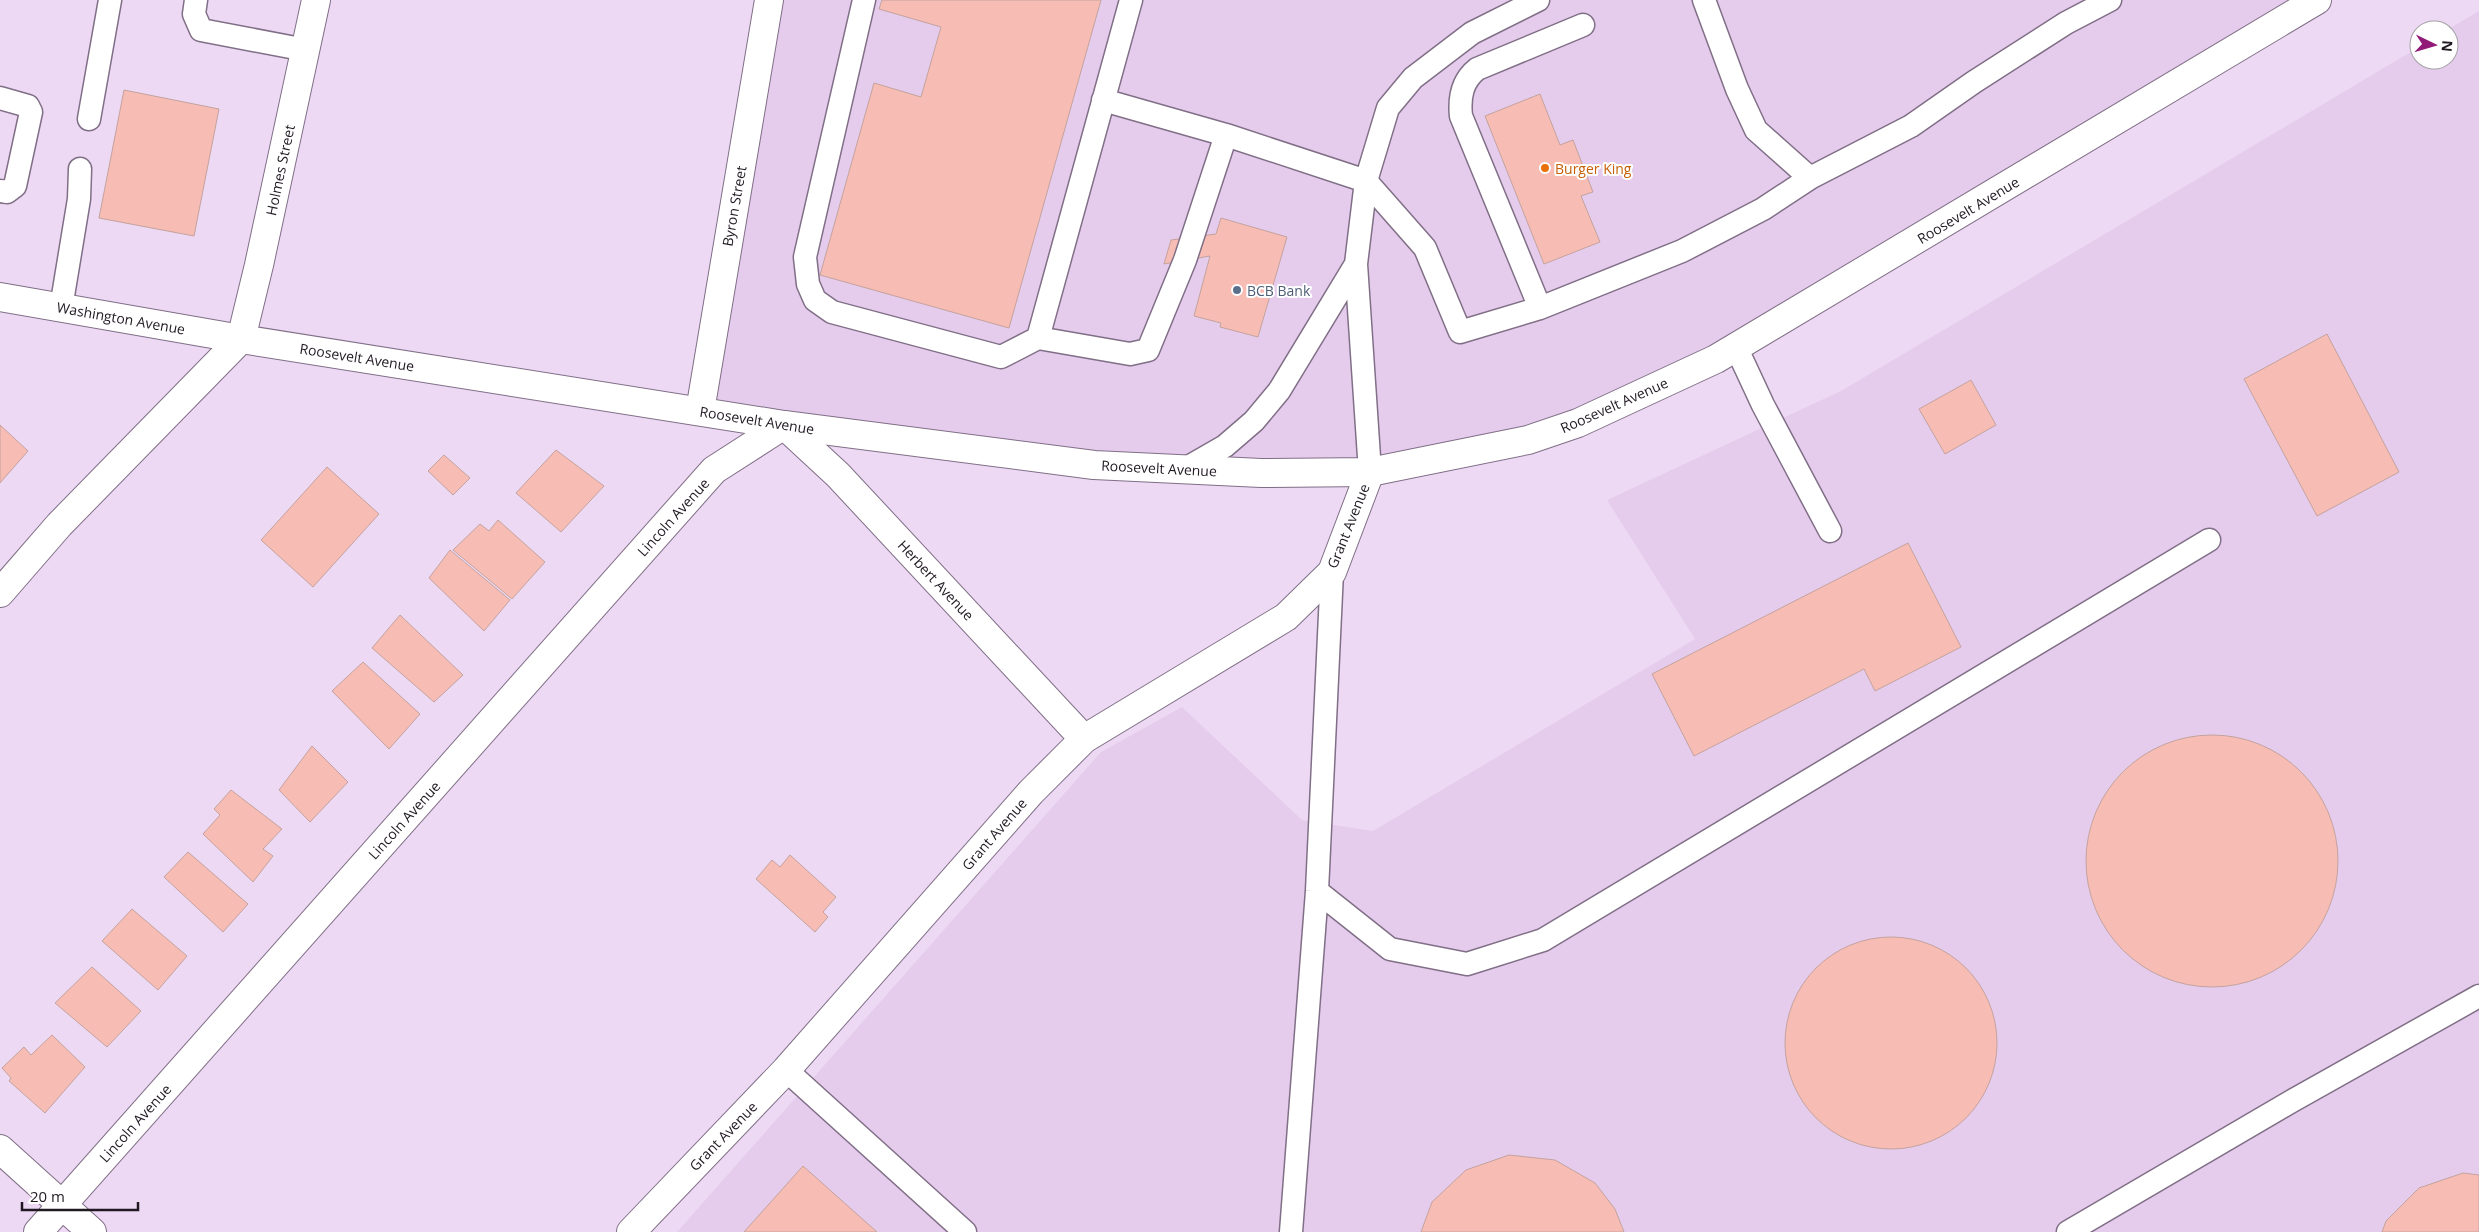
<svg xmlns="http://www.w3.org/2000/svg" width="2479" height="1232" font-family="'Open Sans',sans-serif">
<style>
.built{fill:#e5cced}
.building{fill:#f7bdb5;stroke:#c4a29d}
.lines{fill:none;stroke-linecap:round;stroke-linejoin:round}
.service-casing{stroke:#806f86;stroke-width:25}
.minor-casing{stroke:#806f86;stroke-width:30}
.tertiary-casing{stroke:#806f86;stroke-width:30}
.service{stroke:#fff;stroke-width:22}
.minor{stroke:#fff;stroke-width:28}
.tertiary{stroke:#fff;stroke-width:28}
.food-dot{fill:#e8710a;stroke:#fff;stroke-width:2}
.service-dot{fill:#5c6f8a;stroke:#fff;stroke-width:2}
.labels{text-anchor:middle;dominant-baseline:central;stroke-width:4;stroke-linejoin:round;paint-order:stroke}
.food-label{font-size:14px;fill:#c56008;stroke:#fff;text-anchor:start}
.street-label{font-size:14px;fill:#201922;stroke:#fff}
.service-label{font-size:14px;fill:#4e5e75;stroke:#fff;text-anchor:start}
</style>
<rect width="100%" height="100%" fill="#edd9f4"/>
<path class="built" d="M769,0H2316L1716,359L1528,440L1261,473L700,411Z
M2479,11V1232H677L1101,752L1182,707L1302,820L1373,831L1695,639L1607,500L1841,391L2419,47V60H2449V30H2447Z"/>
<path class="building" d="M882,0H1101L1009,328L820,275L874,83L921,97L941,27L879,9Z
M124,90L219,109L194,236L99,218Z
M1540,94L1560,145L1573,140L1593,192L1581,196L1600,242L1544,264L1485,116Z
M1221,218L1287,237L1258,337L1220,327L1221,323L1194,316L1210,256L1164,264L1171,240L1216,234Z
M2327,334L2399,472L2317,516L2244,379Z
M1971,380L1996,425L1945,454L1919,409Z
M0,425L28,451L0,483Z
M556,450L604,486L561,532L516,493Z
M444,455L470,478L453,495L428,471Z
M327,467L379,514L313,587L261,540Z
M498,520L545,562L512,599L453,550L480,524L489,531Z
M1908,543L1961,647L1875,691L1864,669L1694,756L1652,674Z
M450,550L510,600L484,631L429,578Z
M400,615L463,675L434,702L372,648Z
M363,662L420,714L389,749L332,691Z
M2086 861a126 126 0 1 1 252 0a126 126 0 1 1-252 0Z
M312,746L348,782L310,822L279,790Z
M231,790L282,829L263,849L273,856L253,882L203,834L220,815L214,809Z
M188,852L248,904L223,932L164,877Z
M790,855L836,897L823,912L828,917L815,932L756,879L772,860L780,867Z
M132,909L187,956L158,990L102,941Z
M1785 1043a106 106 0 1 1 212 0a106 106 0 1 1-212 0Z
M92,967L141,1011L107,1047L55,1003Z
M52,1035L85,1067L45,1113L9,1081L11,1078L2,1068L24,1047L31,1055Z
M1509,1155L1555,1160L1595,1183L1615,1209L1624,1232H1421L1432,1202L1466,1170Z
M803,1166L877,1232H744Z
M2463,1173L2479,1175V1232H2382L2386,1221L2419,1188Z"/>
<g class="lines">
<g class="service-casing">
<path id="service" d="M196,0L194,14L201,30L306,50
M864,0L805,257L808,284L815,300L832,312L1001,357L1038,338L1130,354L1148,350L1185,260L1226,135
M1538,0L1472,33L1413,78L1388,108L1366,181L1425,248L1460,332L1540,308L1682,251L1763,209L1810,178L1911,126L1974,82L2066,23L2110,0
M1704,0L1737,89L1756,130L1810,178
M0,98L28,106L31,112L15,186L7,192L0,191
M1103,100L1226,135L1366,181L1356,264L1370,472
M89,119L110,0
M61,308L79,199L80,169
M1540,308L1461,116C1459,97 1462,81 1477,69L1583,25
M1038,338L1131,0
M1736,347L1763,405L1830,531
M1185,469L1225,446L1254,421L1279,391L1356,264
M1317,891L1390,949L1467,964L1543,940L2209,540
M786,1070L965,1232
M1291,1232L1317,891L1332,572
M2068,1232L2292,1101L2479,996"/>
</g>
<g class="minor-casing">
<path id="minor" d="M241,339L259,265L316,0
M700,411L769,0
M0,1149L92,1232
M38,1232L714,470L784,425L838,475L1084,739
M631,1232L786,1070L1031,792L1084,739L1286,617L1332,572L1370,472"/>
</g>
<g class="tertiary-casing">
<path id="tertiary" d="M0,297L241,339L784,425L1094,465L1261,473L1370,472L1528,440L1578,423L1716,359L2317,0
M0,593L59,525L241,339"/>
</g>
<use href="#service" class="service"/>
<use href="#minor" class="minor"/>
<use href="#tertiary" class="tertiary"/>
</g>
<circle class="food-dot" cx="1545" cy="168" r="5"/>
<circle class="service-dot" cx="1237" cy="290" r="5"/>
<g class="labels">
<g class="food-label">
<text x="1555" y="168">Burger King</text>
</g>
<g class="street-label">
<text transform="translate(280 170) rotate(-78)">Holmes Street</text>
<text transform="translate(734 206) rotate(-80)">Byron Street</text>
<text transform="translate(1968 210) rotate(-31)">Roosevelt Avenue</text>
<text transform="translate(121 318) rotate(10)">Washington Avenue</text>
<text transform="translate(357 357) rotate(9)">Roosevelt Avenue</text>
<text transform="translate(1614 405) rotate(-24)">Roosevelt Avenue</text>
<text transform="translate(757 420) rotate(9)">Roosevelt Avenue</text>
<text transform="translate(1159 468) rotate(3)">Roosevelt Avenue</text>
<text transform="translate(673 517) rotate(-48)">Lincoln Avenue</text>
<text transform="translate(1348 526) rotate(-68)">Grant Avenue</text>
<text transform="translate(936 580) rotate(47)">Herbert Avenue</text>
<text transform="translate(404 820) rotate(-48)">Lincoln Avenue</text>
<text transform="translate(994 834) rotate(-49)">Grant Avenue</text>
<text transform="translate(135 1123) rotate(-48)">Lincoln Avenue</text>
<text transform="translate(723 1136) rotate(-46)">Grant Avenue</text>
</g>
<g class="service-label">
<text x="1247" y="290">BCB Bank</text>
</g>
</g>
<g transform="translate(2434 45) rotate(95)"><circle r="24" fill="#ffffff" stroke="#a6a3a7"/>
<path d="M0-4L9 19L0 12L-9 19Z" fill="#911977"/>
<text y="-8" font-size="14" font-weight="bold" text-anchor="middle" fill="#201922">N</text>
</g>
<path d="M22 1202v8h116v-8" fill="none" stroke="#201922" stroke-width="2.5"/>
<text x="30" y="1202" font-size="15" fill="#201922" stroke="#ffffff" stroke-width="4" paint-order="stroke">20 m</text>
</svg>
